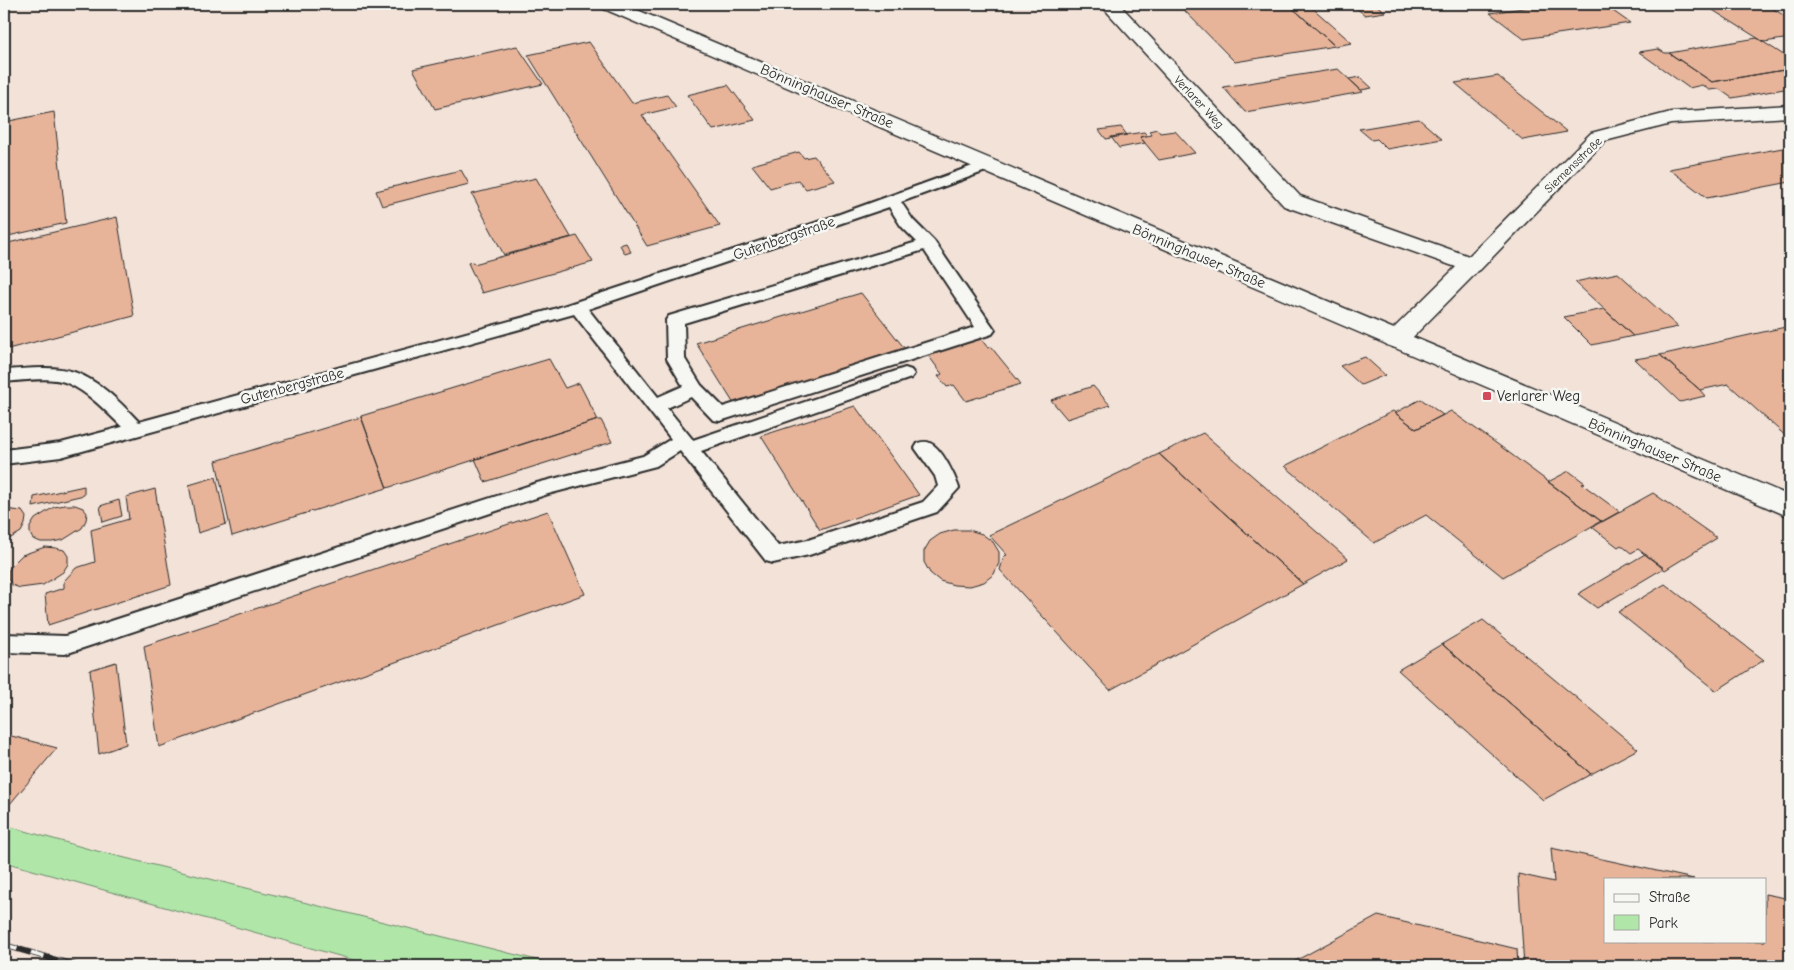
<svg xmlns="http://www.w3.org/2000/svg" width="1794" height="970" font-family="'Comic Neue',sans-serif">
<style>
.green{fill:#b0e7a9;stroke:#6e896a}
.building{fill:#e7b49a;stroke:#2b2b2b}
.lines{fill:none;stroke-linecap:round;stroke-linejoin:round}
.service-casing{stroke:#2b2b2b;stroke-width:4}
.minor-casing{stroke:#2b2b2b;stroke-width:3}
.tertiary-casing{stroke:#2b2b2b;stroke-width:3}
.secondary-casing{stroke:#2b2b2b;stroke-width:3}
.service{fill:#f6f6f2;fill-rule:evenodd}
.minor{fill:#f6f6f2;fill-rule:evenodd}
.tertiary{fill:#f6f6f2;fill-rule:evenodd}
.secondary{fill:#f6f6f2;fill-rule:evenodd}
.rail-casing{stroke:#2b2b2b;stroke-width:6}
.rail{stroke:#f6f6f2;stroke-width:4.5;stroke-dasharray:14;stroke-linecap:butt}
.poi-dot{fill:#d1495b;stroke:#f6f6f2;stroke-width:2}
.labels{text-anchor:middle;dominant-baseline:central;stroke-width:5;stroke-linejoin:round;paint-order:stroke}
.far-street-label{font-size:12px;fill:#2b2b2b;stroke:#f6f6f2}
.street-label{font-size:15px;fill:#2b2b2b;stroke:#f6f6f2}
.poi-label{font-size:15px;fill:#2b2b2b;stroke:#f6f6f2;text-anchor:start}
</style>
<rect width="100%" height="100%" fill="#f2e2d8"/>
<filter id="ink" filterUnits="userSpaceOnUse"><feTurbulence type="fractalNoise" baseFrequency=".02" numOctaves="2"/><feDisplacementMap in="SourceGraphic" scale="10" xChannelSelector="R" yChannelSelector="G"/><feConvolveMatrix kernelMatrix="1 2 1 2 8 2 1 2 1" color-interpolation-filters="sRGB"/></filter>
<g filter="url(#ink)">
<path class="green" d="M4,825L89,849L561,966H375L4,862Z"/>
<path class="building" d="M1178,4H1288L1335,46L1235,62Z
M1288,4H1308L1352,43L1335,46Z
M1351,4H1375L1385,12L1365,15Z
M1549,4H1603L1630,23L1524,39L1490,13Z
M1703,4H1765L1790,19V38L1764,42Z
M1757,38L1790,59V69L1712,82L1669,53Z
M589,42L632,103L667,95L676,107L642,115L720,226L647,246L528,55Z
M517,46L543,84L435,109L413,69Z
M1658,49L1665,53H1669L1712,82L1790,69V88L1732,98L1719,89L1709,90L1702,85L1689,88L1639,52Z
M1338,69L1363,92L1245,112L1223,87Z
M1498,76L1506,83L1567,132L1523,140L1455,83Z
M1360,77L1372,88L1361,90L1349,79Z
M728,85L755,120L713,130L687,95Z
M54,112L66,223L4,237V122Z
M1419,119L1442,139L1387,149L1377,139L1372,140L1359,129Z
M1121,127L1127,135L1106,139L1099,130Z
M1157,129L1160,133L1175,131L1195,153L1159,160L1140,137L1152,135L1149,131Z
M1144,132L1147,135L1140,137L1145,143L1119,148L1111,137Z
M1788,147L1790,149V182L1707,198L1669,169Z
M799,152L804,158L814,156L835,181L806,189L798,180L770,188L752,165Z
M461,170L469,184L382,206L376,191Z
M536,178L571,237L504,255L472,194Z
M117,217L134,316L4,350V244Z
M577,236L593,262L482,293L468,263L473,262L474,264Z
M626,243L631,252L625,254L620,245Z
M1618,273L1678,327L1633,336L1575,282Z
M861,293L905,349L734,404L696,343Z
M1604,309L1633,336L1592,345L1564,317Z
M1790,326V438L1789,439L1728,384L1700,390L1660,355Z
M981,339L988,348L991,347L1021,384L966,401L954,385L947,387L938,376L942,374L928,355Z
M1660,355L1700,390L1705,396L1680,402L1635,359Z
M1365,357L1385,375L1361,385L1340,366Z
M549,359L565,388L579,383L598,420L387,488L361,416Z
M1093,386L1110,405L1067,419L1051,400Z
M1421,399L1443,415L1416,429L1395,413Z
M855,406L919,495L820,530L761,436Z
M1393,411L1416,429L1451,411L1500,446L1601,521L1503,577L1426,515L1374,543L1285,466Z
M361,417L387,488L232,536L216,461Z
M598,420H601L612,442L485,482L475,459Z
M1203,433L1348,559L1303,584L1159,454Z
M1159,454L1303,584L1110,690L1000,570L1004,556L1007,555L989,535Z
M1569,471L1585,483L1582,484L1620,512L1602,522L1548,482Z
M216,477L226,524L198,533L189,485Z
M84,486V495L33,507L34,497Z
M155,489L171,585L48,625L45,594L64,588V581L76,568L95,562L91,530L129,519L126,497Z
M1653,493L1717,538L1665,570L1638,549L1631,553L1621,545L1618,547L1592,527Z
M119,500L122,516L103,522L100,506Z
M65,505H75L83,508L87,513L86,520L82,528L63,540L52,542H41L33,539L30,534V527L35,519L54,507Z
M4,509L22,511L26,517L25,524L21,532L4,542Z
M548,511L585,594L159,747L144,646Z
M954,530H969L982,534L993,542L999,552V563L994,574L984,582L970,586L954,585L940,581L930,573L924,562V551L930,541L940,534Z
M45,547L56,548L64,550L68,556V564L63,572L43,585L20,588L12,585L8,579V571L14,563L22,555Z
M1645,554L1664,568L1597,608L1578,594Z
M1665,584L1764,660L1716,691L1618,612Z
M1483,620L1638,749L1591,774L1442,644Z
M1442,644L1591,774L1543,800L1398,670Z
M116,662L126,744L99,754L90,670Z
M4,734L57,748L4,811Z
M1551,848L1694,879H1605V941H1765V894L1790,899V966H1524L1518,874L1554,882Z
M1378,916L1517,949L1518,966H1286Z"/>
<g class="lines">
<g class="service-casing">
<path id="service" d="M989,160L994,162L997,165L994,168L901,202L913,220L934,241L995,330L992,334L720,421L713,420L691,397L667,408L693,440L899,370L905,368L911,370L914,374L911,378L701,451L778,546L808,540L923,502L938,486L935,476L915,448L918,443C922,442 926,441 930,443C942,448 955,476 959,488L937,512L809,555L773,563L766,561L680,451L656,466L548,494L65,654L4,652V634L65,636L537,483L643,456L671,439L574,314L61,457L4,464V450L61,443L122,427C105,410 88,392 67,383C51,376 21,381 4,382V370C26,369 53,365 74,372C100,381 121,403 139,422L554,309L815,223ZM889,207L901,226L917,242L669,316L666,320L667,359L683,386L658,397L588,309ZM924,250L975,327L723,407L701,385L685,359L684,323Z"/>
</g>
<g class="minor-casing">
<path id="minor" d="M1790,105V117L1671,124L1605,141L1480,270L1472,272L1464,270L1460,265L1591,133L1671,112Z"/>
</g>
<g class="tertiary-casing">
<path id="tertiary" d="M1100,4H1119L1300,196L1480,260L1484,265L1405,345L1396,348L1387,345L1384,340L1387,335L1456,267L1284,206Z"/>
</g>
<g class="secondary-casing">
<path id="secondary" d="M599,4H623L1790,496V517L602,8Z"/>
</g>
<use href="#service" class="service"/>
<use href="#minor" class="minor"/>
<use href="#tertiary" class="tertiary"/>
<use href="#secondary" class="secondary"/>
<g class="rail-casing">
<path id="rail" d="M4,945L77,966"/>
</g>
<use href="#rail" class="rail"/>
</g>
</g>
<rect class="poi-dot" x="1482" y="391" width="10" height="10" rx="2.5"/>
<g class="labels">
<g class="far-street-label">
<text transform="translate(1199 102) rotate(47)">Verlarer Weg</text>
<text transform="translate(1573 165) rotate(-44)">Siemensstraße</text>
</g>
<g class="street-label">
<text transform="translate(827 96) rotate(23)">Bönninghauser Straße</text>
<text transform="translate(784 238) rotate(-19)">Gutenbergstraße</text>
<text transform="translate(1199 256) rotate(23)">Bönninghauser Straße</text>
<text transform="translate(292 386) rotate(-15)">Gutenbergstraße</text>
<text transform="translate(1655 450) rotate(23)">Bönninghauser Straße</text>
</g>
<g class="poi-label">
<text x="1497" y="396">Verlarer Weg</text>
</g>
</g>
<rect width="1794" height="970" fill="none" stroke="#f6f6f2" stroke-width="20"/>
<rect x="10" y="10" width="1774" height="950" fill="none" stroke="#2b2b2b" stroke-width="2" filter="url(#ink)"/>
<rect x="1604" y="878" width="162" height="65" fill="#f6f6f2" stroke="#a5a5a2"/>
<rect x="1614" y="894" width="25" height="8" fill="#f6f6f2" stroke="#a5a5a2"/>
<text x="1649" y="902" font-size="15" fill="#2b2b2b">Straße</text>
<rect x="1614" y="915" width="25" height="15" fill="#b0e7a9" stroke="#a5a5a2"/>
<text x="1649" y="928" font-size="15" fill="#2b2b2b">Park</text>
</svg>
